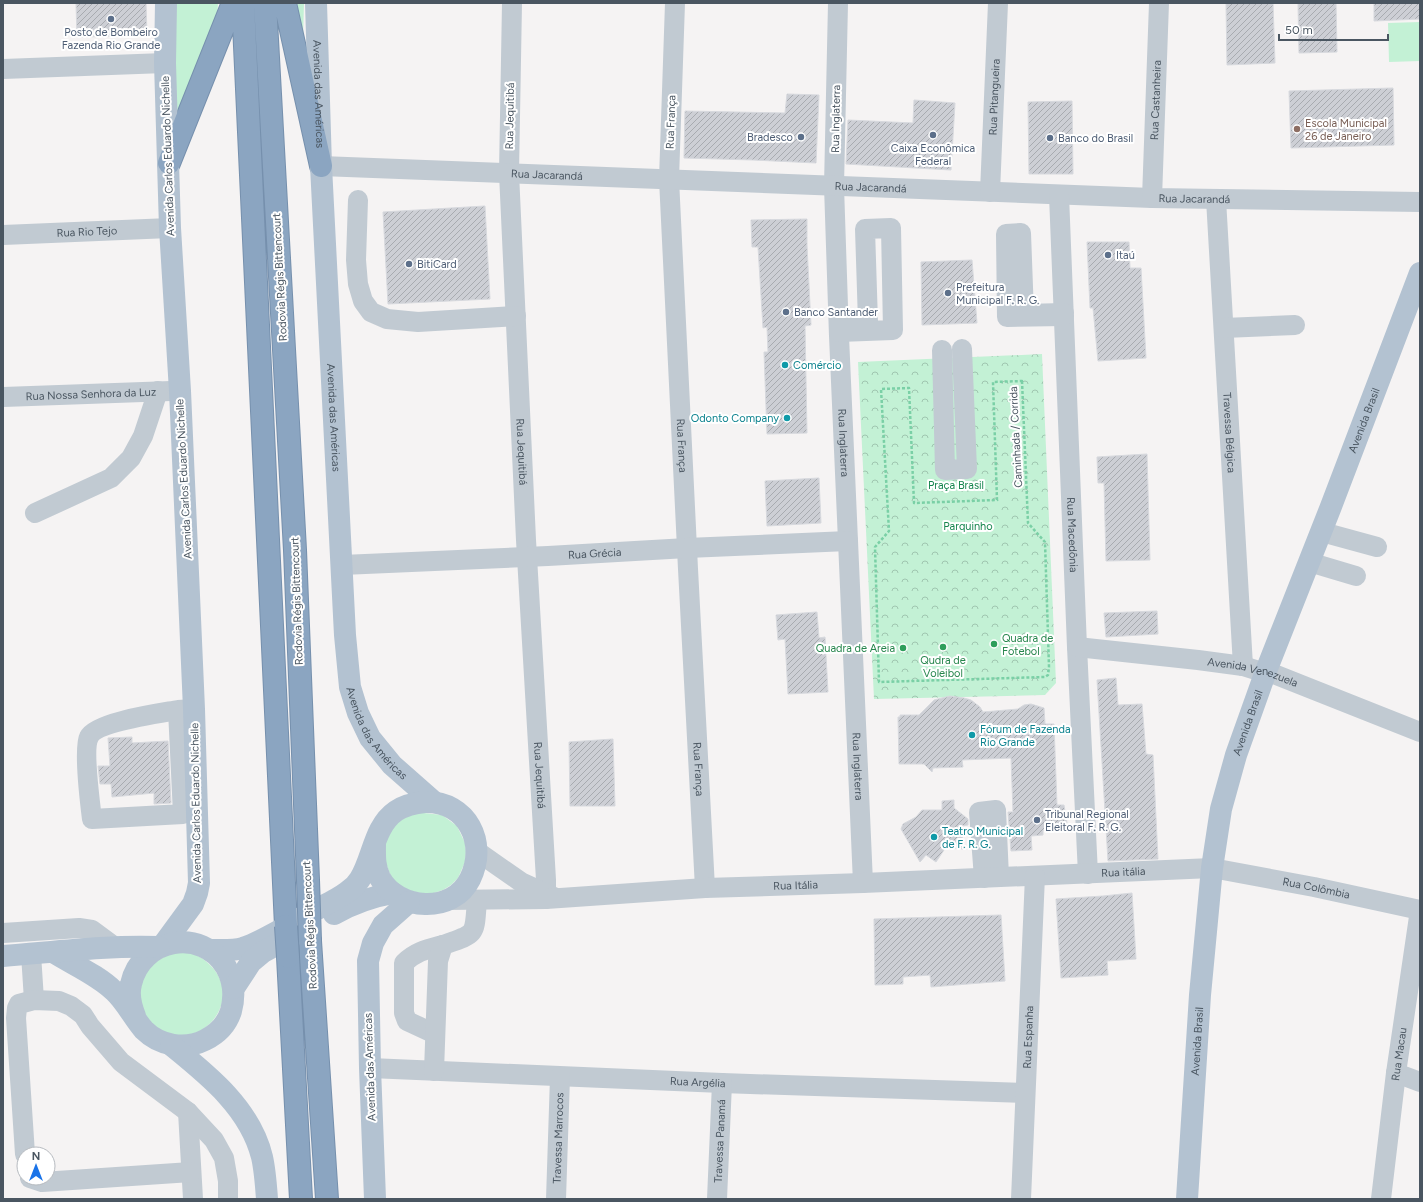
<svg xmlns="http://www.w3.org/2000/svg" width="1423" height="1202" font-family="Figtree,sans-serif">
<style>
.grass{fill:#c3f1d5}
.forest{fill:url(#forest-crowns)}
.building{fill:url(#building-hatch);stroke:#d7d9de}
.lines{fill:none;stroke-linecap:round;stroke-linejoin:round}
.highway-casing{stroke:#7690ad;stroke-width:24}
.path{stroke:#7ad0a6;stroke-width:2.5;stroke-dasharray:3 2;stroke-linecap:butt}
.minor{stroke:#c1cad2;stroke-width:20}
.major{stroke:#b3c2d1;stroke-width:22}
.highway{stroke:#8ba5c1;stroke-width:22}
.highway-bridge-casing{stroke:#7690ad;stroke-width:24;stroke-linecap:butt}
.highway-bridge{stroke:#8ba5c1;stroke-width:22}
.service-dot{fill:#5c6f8a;stroke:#fff;stroke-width:1.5}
.education-dot{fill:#8d6e63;stroke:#fff;stroke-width:1.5}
.culture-dot{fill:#0f9aa8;stroke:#fff;stroke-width:1.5}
.leisure-dot{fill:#2e9e5b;stroke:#fff;stroke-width:1.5}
.labels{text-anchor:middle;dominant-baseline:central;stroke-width:4;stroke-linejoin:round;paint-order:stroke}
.service-label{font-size:11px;fill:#4e5e75;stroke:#fff;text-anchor:start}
.street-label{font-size:11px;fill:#4a5661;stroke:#fff}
.education-label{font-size:11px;fill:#785e54;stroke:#fff;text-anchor:start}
.culture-label{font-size:11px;fill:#0d838f;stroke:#fff;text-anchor:start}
.park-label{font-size:11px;fill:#17864f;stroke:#fff}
.leisure-label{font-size:11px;fill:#27864d;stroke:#fff;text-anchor:start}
</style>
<defs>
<pattern id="forest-crowns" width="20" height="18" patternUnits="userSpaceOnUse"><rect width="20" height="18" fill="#c3f1d5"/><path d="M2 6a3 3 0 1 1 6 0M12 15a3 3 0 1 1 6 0" fill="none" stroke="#a0c6b0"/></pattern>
<pattern id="building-hatch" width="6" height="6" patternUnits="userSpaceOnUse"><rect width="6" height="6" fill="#cdcfd5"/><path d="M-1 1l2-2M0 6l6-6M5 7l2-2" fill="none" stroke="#a8abb0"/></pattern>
</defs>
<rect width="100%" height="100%" fill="#f5f3f3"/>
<path class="grass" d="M171,3H218L216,37L173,134Z
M297,3H304L303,38Z
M1420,22V61L1389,62L1388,23Z
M415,812L442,815L457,826L465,843L466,852L465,862L458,878L451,885L443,890L434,893L425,894L406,890L392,879L382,853L391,826Z
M171,953C176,953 183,953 189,953C197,954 204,959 210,965C247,1001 197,1059 154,1026C152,1024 149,1022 147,1020C145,1016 138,998 138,994C139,989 142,984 143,980C144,976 145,971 147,968C152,963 165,957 171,953Z"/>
<path class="forest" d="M1042,354L1056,683L1045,695L874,699L858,362Z"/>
<path class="building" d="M76,3H146L147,36L77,37Z
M1226,3H1273L1275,63L1227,65Z
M1298,3H1336L1337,52L1299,53Z
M1374,3H1420V19L1374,21Z
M1393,88L1394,145L1291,148L1289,91Z
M787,94L819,95L816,163L753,160L684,158L685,111L785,113Z
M914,100L955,103L951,170L846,164L848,120L913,123Z
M1072,101L1073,174H1029L1028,102Z
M485,206L490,299L388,304L383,212Z
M807,219V245L811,325L805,326L807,433L767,434L764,352H768L767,327L763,328L758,247H752L751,220Z
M1087,242H1129L1130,268H1141L1146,358L1098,361L1093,308H1090Z
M972,260L977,323L922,325L921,262Z
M1147,454L1150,560L1106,561L1104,483H1098L1097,457Z
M819,478L821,523L767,526L765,481Z
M1157,611L1158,634L1106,637L1104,613Z
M817,612L819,638L825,637L828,692L788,694L785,639L778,640L776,615Z
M1116,678L1118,705L1142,704L1146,754L1153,755L1158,859L1108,861L1097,680Z
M950,696L964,698L971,700L980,707L983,712L1018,709L1024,705L1031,704L1044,708L1045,724H1054L1057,805H1064L1068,829L1043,830V835L1031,836L1032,850L1011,851L1008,812H1013L1011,758L962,760L963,767L933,768L932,772L924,764H899L898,717H900V715H919L934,700Z
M132,737V743L168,741L171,803L154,804V793L112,797L111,784H100L98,766H110L108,738Z
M613,739L615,806H570L569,742Z
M954,800V808L968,819V825L962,826L963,849L946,847L936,862L926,855L920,862L901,829L903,824L916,817L922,810H942V801Z
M1132,893L1136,959L1107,961L1108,975L1061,978L1056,899L1103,896Z
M1001,915L1005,981L931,987L930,975L903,977V984L875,985L874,919Z"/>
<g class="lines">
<g class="highway-casing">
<path id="highway" d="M243,3L286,926
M265,3L295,550L308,880
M285,3L321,166
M169,163L233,3
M310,941L327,1199
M288,957L301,1199"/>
</g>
<path class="path" d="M1022,381L1028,523L1045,542L1049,667L1048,675L1045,677L879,682L875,547L889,531L881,389L909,388L914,503L997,500L993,382Z"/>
<g class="minor">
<path id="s1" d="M512,3L509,173L526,540L546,880V899"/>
<path id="s2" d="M675,3L669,179L688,569L705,888"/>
<path id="s3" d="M838,3L834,186L839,336L863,883"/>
<path d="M3,69L165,63"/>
<path id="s4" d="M321,166L1152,198L1420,202"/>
<path id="s5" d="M990,192L998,3"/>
<path id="s6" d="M1059,195L1077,647L1088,874"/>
<path id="s7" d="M1152,198L1159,3"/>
<path id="s8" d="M1216,199L1243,666"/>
<path d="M358,200L356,260L358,284L363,301L371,312L387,319L418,322L516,316"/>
<path id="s9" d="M3,235L170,228"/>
<path d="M1064,313L1024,314L1021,233L1006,234L1007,317L1064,316"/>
<path d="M839,324L868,322L865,229L891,228L893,330L839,332"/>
<path d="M1224,328L1295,325"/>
<path d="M942,350L945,470L967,469L962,349"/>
<path id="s10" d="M3,397L171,391"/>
<path d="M35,513L111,478L131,458L143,436L158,391"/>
<path d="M1322,532L1377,547"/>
<path d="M1309,562L1356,576"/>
<path id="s11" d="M342,565L548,556L687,548L848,541"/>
<path id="s12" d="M1077,647L1198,660L1243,666L1259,671H1266L1420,732"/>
<path d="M178,710C162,713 96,722 89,737C83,748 90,803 92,819L183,814L178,710L194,709"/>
<path d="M478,852L521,882L554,897"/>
<path d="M984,878L979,812L996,810L999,877"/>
<path id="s13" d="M446,900L546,899L705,888L863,883L1212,868L1314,887L1420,910"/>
<path d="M3,933L79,928L92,930L115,947"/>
<path d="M31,954L34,1000"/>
<path d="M435,1034L407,1021L404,1013V963C416,951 428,949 443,945"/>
<path id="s14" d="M370,1068L722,1083L1025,1093"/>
<path d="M434,1071L438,961L443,945C478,933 474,936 477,900"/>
<path d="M1396,1073L1420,1082"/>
<path d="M188,1112L193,1199"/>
<path d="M25,1154L16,1018L17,1008L19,1004L34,1000L59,1001L71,1006L83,1015L90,1026L121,1062L188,1112L214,1140L224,1158L228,1181V1199"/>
<path d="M30,1178L42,1182L191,1172"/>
<path id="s15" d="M556,1199L560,1077"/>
<path id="s16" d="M717,1199L722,1083"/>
<path id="s17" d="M1021,1199L1035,876"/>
<path id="s18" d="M1381,1199L1396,1073L1420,910"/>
</g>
<g class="major">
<path id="s19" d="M316,3L321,166L345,635L350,687L358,713L370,738L392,765L434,802"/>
<path d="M334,914C354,903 370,897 393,893"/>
<path d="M163,945L193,904L197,893L199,883L194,709L180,391L170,228L165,63L166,3"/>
<path d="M210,950C221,950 233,951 243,948C266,940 287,926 308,914C320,907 335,901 347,892C352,889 357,884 360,879C373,858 374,826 396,811C405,805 415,803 425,802C467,801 488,843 470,879C453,914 398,911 380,878C374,866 375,855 375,843"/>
<path d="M53,952C72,964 98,975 114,991C126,1002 134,1019 144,1030C160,1046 185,1050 205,1040C217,1034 227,1024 231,1011C235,996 234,981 226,967C202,927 141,938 131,984C128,995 131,1006 135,1016"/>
<path d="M3,956C55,952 107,945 159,947"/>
<path d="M234,988L251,962L263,952L278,944"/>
<path d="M171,1045C208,1075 250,1108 262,1157C265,1170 266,1185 267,1199"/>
<path d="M375,1199L370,1068L368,961L373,943L383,925L409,902"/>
<path id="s20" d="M1187,1199L1200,995L1212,868L1221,809L1236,755L1266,671L1330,509L1420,273"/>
</g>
<use href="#highway" class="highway"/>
<g class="highway-bridge-casing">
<path id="highway-bridge" d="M308,880L310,941
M286,926L288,957"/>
</g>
<use href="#highway-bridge" class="highway-bridge"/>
</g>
<g class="service-dot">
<circle cx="111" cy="19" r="4"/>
<circle cx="933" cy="135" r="4"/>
<circle cx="801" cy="137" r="4"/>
<circle cx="1050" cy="138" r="4"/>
<circle cx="1108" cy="255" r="4"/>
<circle cx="409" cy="264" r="4"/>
<circle cx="948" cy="293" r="4"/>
<circle cx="786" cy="312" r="4"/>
<circle cx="1037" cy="820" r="4"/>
</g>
<circle class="education-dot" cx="1297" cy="129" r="4"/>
<g class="culture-dot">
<circle cx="785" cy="365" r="4"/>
<circle cx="787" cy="418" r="4"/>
<circle cx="972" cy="735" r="4"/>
<circle cx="934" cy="837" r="4"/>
</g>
<g class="leisure-dot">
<circle cx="994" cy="644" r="4"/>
<circle cx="943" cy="647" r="4"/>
<circle cx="903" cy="648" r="4"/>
</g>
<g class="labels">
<g class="service-label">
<text x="111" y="32" text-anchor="middle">Posto de Bombeiro<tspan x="111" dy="13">Fazenda Rio Grande</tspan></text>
<text x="793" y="137" text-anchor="end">Bradesco</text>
<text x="1058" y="138">Banco do Brasil</text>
<text x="933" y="148" text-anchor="middle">Caixa Econômica<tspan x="933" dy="13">Federal</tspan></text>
<text x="1116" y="255">Itaú</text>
<text x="417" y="264">BitiCard</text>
<text x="956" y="287">Prefeitura<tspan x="956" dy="13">Municipal F. R. G.</tspan></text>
<text x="794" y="312">Banco Santander</text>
<text x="1045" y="814">Tribunal Regional<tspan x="1045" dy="13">Eleitoral F. R. G.</tspan></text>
</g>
<g class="street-label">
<text stroke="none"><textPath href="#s19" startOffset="91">Avenida das Américas</textPath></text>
<text stroke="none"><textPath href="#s5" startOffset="95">Rua Pitangueira</textPath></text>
<text stroke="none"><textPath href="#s7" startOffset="98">Rua Castanheira</textPath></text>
<text transform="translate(510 116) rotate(-89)">Rua Jequitibá</text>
<text transform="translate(836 119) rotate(-89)">Rua Inglaterra</text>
<text transform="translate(671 122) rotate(-88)">Rua França</text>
<text transform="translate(168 156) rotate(-92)">Avenida Carlos Eduardo Nichelle</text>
<text stroke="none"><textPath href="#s4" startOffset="226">Rua Jacarandá</textPath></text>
<text stroke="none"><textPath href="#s4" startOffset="550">Rua Jacarandá</textPath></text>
<text stroke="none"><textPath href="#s4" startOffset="874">Rua Jacarandá</textPath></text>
<text stroke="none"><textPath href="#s9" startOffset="84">Rua Rio Tejo</textPath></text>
<text transform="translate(280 277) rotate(-93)">Rodovia Régis Bittencourt</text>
<text stroke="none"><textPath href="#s10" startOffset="88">Rua Nossa Senhora da Luz</textPath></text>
<text stroke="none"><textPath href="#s19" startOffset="415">Avenida das Américas</textPath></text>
<text stroke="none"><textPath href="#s20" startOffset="806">Avenida Brasil</textPath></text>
<text stroke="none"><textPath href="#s8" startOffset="234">Travessa Bélgica</textPath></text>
<text transform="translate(1016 437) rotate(-93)">Caminhada / Corrida</text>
<text stroke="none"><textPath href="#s3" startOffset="440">Rua Inglaterra</textPath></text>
<text stroke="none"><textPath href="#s2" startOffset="443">Rua França</textPath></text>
<text stroke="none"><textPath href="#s1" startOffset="449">Rua Jequitibá</textPath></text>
<text transform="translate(184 479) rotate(-93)">Avenida Carlos Eduardo Nichelle</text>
<text stroke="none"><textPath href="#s6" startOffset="340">Rua Macedônia</textPath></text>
<text stroke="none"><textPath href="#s11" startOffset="253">Rua Grécia</textPath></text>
<text transform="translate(297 601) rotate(-92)">Rodovia Régis Bittencourt</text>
<text stroke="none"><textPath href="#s12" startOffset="178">Avenida Venezuela</textPath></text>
<text stroke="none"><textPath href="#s20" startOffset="482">Avenida Brasil</textPath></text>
<text stroke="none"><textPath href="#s19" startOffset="739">Avenida das Américas</textPath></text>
<text stroke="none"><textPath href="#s3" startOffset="764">Rua Inglaterra</textPath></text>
<text stroke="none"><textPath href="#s2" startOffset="767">Rua França</textPath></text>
<text stroke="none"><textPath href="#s1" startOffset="773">Rua Jequitibá</textPath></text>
<text transform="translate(196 803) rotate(-91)">Avenida Carlos Eduardo Nichelle</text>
<text stroke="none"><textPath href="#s13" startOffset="678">Rua itália</textPath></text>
<text stroke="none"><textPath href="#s13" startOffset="350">Rua Itália</textPath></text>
<text stroke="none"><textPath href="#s13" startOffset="873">Rua Colômbia</textPath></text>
<text transform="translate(310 925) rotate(-93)">Rodovia Régis Bittencourt</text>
<text stroke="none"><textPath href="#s17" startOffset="162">Rua Espanha</textPath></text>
<text stroke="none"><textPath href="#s20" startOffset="158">Avenida Brasil</textPath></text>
<text stroke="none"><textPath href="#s18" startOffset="146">Rua Macau</textPath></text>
<text transform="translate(370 1067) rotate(-92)">Avenida das Américas</text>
<text stroke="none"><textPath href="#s14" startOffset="328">Rua Argélia</textPath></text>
<text stroke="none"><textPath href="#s15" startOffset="61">Travessa Marrocos</textPath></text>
<text stroke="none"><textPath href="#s16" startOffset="58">Travessa Panamá</textPath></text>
</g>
<g class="education-label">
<text x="1305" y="123">Escola Municipal<tspan x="1305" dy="13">26 de Janeiro</tspan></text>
</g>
<g class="culture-label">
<text x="793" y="365">Comércio</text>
<text x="779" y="418" text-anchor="end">Odonto Company</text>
<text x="980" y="729">Fórum de Fazenda<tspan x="980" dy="13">Rio Grande</tspan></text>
<text x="942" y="831">Teatro Municipal<tspan x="942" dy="13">de F. R. G.</tspan></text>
</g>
<g class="park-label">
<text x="956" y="485">Praça Brasil</text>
<text x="968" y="526">Parquinho</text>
</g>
<g class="leisure-label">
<text x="1002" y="638">Quadra de<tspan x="1002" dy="13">Fotebol</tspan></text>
<text x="895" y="648" text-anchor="end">Quadra de Areia</text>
<text x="943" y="660" text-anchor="middle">Qudra de<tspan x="943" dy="13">Voleibol</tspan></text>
</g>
</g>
<rect width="1423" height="1202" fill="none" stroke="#4a5661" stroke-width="8"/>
<g transform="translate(36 1166)"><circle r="19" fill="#ffffff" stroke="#b7bbc0"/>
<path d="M0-3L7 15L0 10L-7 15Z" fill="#1a73e8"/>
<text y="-6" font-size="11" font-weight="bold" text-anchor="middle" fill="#4a5661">N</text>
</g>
<path d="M1279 34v6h109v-6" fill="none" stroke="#4a5661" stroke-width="2"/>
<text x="1285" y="34" font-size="12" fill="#4a5661" stroke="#ffffff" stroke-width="3" paint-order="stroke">50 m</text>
</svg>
